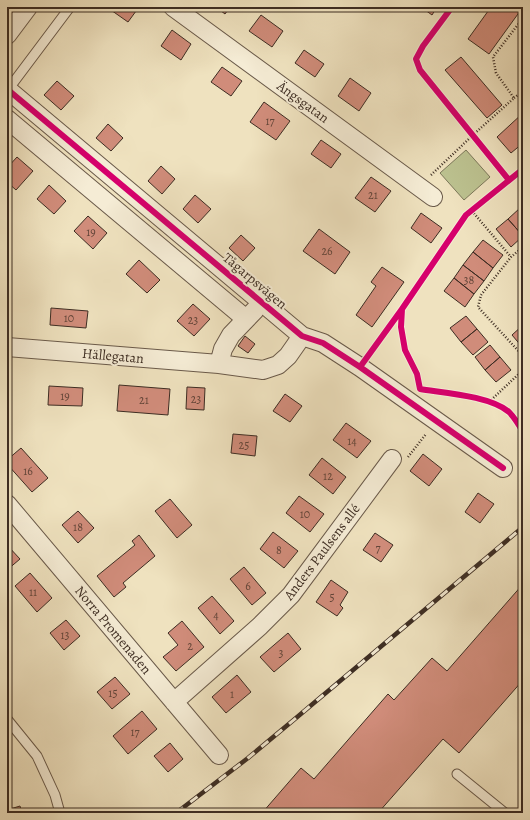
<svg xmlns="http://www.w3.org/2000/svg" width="530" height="820" font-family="Alegreya,serif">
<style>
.green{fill:#bcc290;stroke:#7c785a}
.building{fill:#d08c7a;stroke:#3d2d23}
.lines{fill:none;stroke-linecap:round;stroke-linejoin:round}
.lane-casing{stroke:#6a5a4a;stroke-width:11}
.street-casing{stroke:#6a5a4a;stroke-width:20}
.path{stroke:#3d2d23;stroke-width:2.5;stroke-dasharray:1 2;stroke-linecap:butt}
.lane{stroke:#f5ecd5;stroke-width:9}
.street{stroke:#f5ecd5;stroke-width:18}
.rail-casing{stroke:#3d2d23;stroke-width:4.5}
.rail{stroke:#f5ecd5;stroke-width:3;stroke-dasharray:9;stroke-linecap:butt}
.cycleway-casing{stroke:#f5ecd5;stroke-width:8}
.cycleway{stroke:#d6006c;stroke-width:6}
.labels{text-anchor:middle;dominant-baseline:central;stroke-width:4;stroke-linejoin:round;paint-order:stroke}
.number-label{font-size:12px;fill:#624539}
.street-label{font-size:14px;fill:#3d2d23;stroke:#f5ecd5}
</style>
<rect width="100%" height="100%" fill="#efe2bf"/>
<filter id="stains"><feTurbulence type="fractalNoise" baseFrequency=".005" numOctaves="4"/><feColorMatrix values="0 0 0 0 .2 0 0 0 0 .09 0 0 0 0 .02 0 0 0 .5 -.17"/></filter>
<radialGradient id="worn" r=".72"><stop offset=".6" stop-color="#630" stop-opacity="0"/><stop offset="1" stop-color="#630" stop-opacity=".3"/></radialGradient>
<path class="green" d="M466,150L490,177L464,200L440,173Z"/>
<path class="building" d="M108,7H139L128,22L108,8Z
M216,7H230L225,14Z
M421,7H437L432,15Z
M491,7H523L489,54L468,39Z
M261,15L283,31L272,47L249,31Z
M172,30L191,44L181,60L161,46Z
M304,50L324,64L315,77L295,63Z
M461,57L502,105L487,118L445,70Z
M222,67L242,81L231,96L211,82Z
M350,78L371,93L359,111L338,96Z
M57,81L74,96L61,110L44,95Z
M264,102L290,121L276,140L250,122Z
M523,113V143L511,153L497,137Z
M108,124L123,138L111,151L96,138Z
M321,140L341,154L331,168L311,154Z
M17,157L33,171L16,190L7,182V168Z
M161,166L175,179L162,194L148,181Z
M371,177L391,191L375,212L355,198Z
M49,185L66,201L54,214L37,199Z
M195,195L211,209L198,223L183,209Z
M520,208L523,212V236L508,219Z
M421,213L442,228L431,243L411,228Z
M88,216L107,233L93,249L74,231Z
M508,219L523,236L511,247L496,229Z
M319,229L350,252L335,274L303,251Z
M241,235L255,248L243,261L229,248Z
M483,240L503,255L493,268L473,252Z
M473,252L493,268L484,281L463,265Z
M139,260L160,280L147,293L126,274Z
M463,265L484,281L474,294L454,278Z
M382,267L404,282L372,327L356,315L376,286L371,282Z
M454,278L474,294L465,307L444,291Z
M193,304L210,319L194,336L177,321Z
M51,308L88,311L86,328L50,325Z
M466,316L477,329L461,342L450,328Z
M523,325V348L512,335Z
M477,329L488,342L473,355L461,342Z
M245,336L255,344L248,353L238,346Z
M490,345L500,357L485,370L475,357Z
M500,357L511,370L496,382L485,370Z
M119,385L170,389L168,415L117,411Z
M49,386L83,388L82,406L48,405Z
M187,387L205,388L204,410L186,409Z
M285,394L302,406L290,422L273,411Z
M346,423L371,441L357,458L333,440Z
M233,434L257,436L255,456L231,453Z
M21,448L48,478L32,492L7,464V460Z
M423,454L442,469L429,486L410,471Z
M322,458L346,477L333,494L309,475Z
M478,493L494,504L480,523L465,512Z
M299,496L324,514L310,532L286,513Z
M170,499L192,525L177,538L155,511Z
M78,511L94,528L78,543L62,525Z
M273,532L298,551L284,568L260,549Z
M375,533L393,545L381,562L363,550Z
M139,535L155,556L123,583L126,587L114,597L97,576L135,545L132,541Z
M7,545L20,559L7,570Z
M244,567L266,593L252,605L230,579Z
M30,573L52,598L37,612L15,586Z
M331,580L348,592L340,605L343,608L337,616L316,602Z
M523,584V680L459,753L443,739L378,813H262L301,768L314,779L388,694L394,700L432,658L447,671Z
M212,596L234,621L220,634L198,608Z
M66,620L80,636L64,650L50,633Z
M182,621L204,647L176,671L163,657L178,645L168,633Z
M288,633L301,649L274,672L260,657Z
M237,675L251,692L226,713L212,697Z
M115,677L130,694L112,709L97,692Z
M142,711L157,729L128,754L113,736Z
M170,743L183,759L168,772L154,756Z
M20,806L22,813H7V810Z"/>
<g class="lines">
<g class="lane-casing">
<path id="lane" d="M7,91L70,7
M7,719L37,756L55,795L60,813
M457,774L505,813"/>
</g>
<g class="street-casing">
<path id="street" d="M173,7L433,197
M7,35L28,7
M7,89L302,336L323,343L360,367L503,468
M7,119L246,319
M7,347L219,364L263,370L278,365L288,356L302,336
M219,364L223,349L231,335L255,310
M7,504L219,755
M174,702L260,626L291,595L392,459"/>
</g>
<path class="path" d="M514,98L523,91
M431,175L473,135L514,98L496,73L493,57L523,18
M472,211L511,257
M523,247L511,257L481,295L478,307L523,356
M489,402L523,370
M408,457L426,434"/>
<use href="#lane" class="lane"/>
<use href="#street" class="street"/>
<g class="rail-casing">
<path id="rail" d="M176,813L248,758L296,718L523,527"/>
</g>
<use href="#rail" class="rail"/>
<g class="cycleway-casing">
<path id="cycleway" d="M452,7L423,46L416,59L420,70L509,180
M7,89L302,336L323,343L360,367L503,468
M523,169L466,215L402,309L401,327L405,350L417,374L420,389C445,393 490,396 509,412C515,418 519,425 523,432
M360,367L402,309"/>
</g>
<use href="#cycleway" class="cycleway"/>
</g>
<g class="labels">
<g class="number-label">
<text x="270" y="121">17</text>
<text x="373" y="195">21</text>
<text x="91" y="232">19</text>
<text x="327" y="251">26</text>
<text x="469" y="280">38</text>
<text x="69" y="318">10</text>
<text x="193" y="320">23</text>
<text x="65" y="396">19</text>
<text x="196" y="399">23</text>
<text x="144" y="400">21</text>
<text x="352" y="441">14</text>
<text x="244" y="445">25</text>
<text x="28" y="471">16</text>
<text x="328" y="476">12</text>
<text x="305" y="514">10</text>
<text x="78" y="527">18</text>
<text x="378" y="548">7</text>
<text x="279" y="550">8</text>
<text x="248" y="586">6</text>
<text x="33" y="592">11</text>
<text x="332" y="597">5</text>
<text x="216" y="615">4</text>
<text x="65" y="635">13</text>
<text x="190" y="646">2</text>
<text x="281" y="653">3</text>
<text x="113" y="693">15</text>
<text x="232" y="694">1</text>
<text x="135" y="732">17</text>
</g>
<g class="street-label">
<text transform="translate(303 102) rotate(36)">Ängsgatan</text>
<text transform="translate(255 281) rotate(40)">Tågarpsvägen</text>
<text transform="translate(113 356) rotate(5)">Hällegatan</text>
<text transform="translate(322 552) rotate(-53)">Anders Paulsens allé</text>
<text transform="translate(113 630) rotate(50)">Norra Promenaden</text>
</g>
</g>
<rect width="530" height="820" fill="none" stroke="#efe2bf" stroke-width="24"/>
<rect x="8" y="8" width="514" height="804" fill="none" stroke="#3d2d23" stroke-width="2"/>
<rect x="12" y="12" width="506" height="796" fill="none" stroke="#3d2d23"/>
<rect width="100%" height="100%" filter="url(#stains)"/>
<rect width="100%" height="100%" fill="url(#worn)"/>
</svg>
